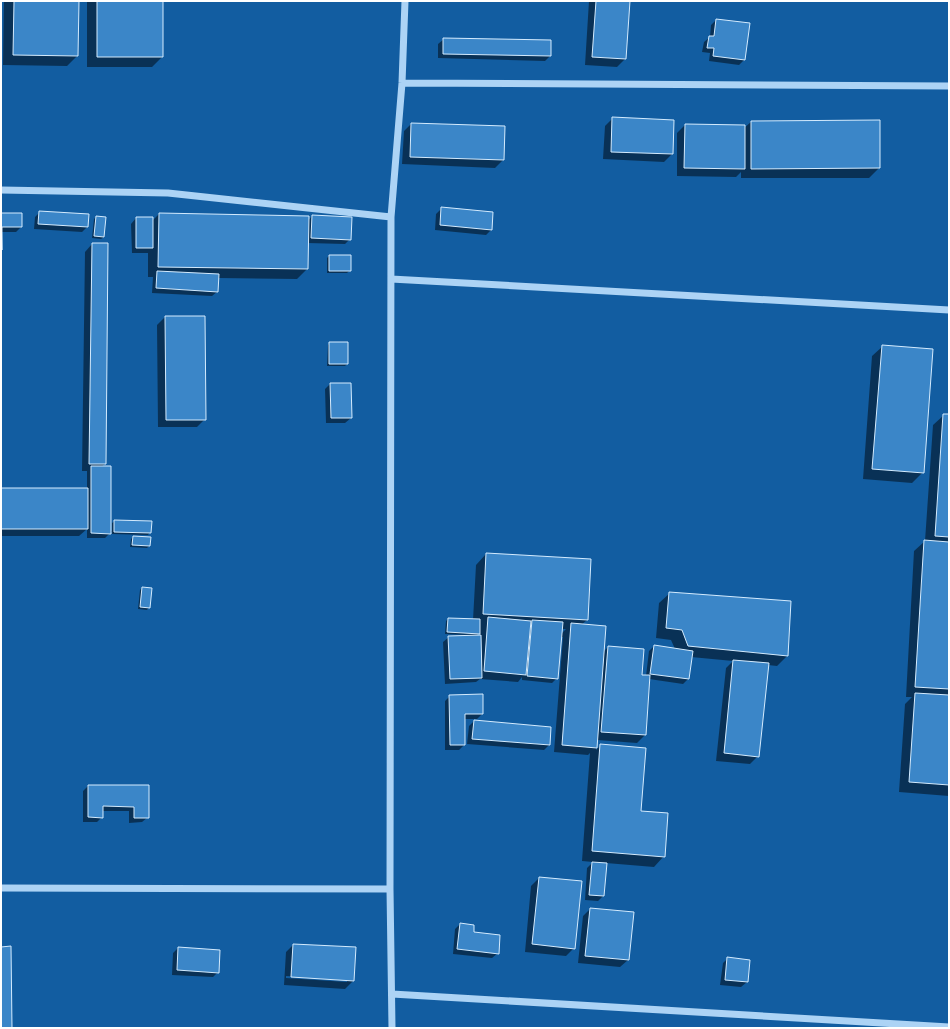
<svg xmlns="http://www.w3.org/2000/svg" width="950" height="1029" font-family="'Space Grotesk',sans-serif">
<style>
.shadow{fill:#0007;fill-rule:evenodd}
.building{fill:#3b86c8;stroke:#d4ebfe}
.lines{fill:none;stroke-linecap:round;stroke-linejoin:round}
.minor{stroke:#acd3f5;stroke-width:7}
</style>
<rect width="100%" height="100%" fill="#125da1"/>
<path class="shadow" d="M4,1H78L77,56L67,66L3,65Z
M87,1H162V57L152,67H87Z
M589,1H629L625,59L617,67L585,65Z
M716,20L744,60L739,65L709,61L710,53L702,52L704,42L710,37L711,25Z
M444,39L550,56L545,61L438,58V44Z
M613,118L673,121L672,154L664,162L603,159L605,126Z
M751,122L879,168L869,178H741V172L736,177L677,176V133L685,125L744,128Z
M411,124L503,160L495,168L402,164L404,131Z
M441,209L491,230L486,235L435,230L436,214Z
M40,212L87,227L82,232L34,229L35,217Z
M1,214H21V227L16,232H1Z
M159,214L308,221L312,216L350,239L345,244L307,243V269L297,279L218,278V291L212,296L152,293L153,277H148V253H132L131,224L136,218L152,221Z
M96,217L104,237L101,239L92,238L94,219Z
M92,244L105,464L101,467L110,531H112L105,538H87V529L79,536H1V488L87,489V471H82L85,252Z
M329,256L350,270L347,273H327V258Z
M165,317H204L205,419L197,427H158L157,325Z
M330,343H347V364L345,366H327L328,345Z
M883,346L923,472L912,483L863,479L872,356Z
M330,384L351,418L345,423H326L325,389Z
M944,415H949V796L899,792L905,704L912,697H906L914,551L925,541L933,425Z
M115,521L150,532L148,535L112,534V523Z
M133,537L150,538L149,546L147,548L130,547L131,539Z
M486,554L587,620L581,625L603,652L608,647L641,675L646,676L649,651L654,646L675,649L671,640L656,638L659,603L670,593L787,656L777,666L768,665L758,756L750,764L716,761L726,668L733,661L691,657L688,679L683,684L649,679L645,735L637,743L597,740L596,750L600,746L664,856L654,867L606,863L603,896L598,901L585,900L587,868L593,862L582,861L590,753L588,755L554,752L563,637H561L557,678L552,683L522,680V677L518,682L480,679L476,682L445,684L443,642L449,637H468L469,635L445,634L446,621L448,619L473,620L476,565ZM562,629H566L561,634ZM480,632V636H476Z
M142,588L149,607L147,610L138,609L140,590Z
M450,696L482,714L477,719H464V745L459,750H445V701Z
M474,721L550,727L549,745L544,750L467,744L469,726Z
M88,786H148V817L142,822L129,823V811H102V817L97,822H83V791Z
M539,878L574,948L566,956L525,952L531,886Z
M590,909L628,960L620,967L578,963L583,916Z
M460,924L472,933L498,953L492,958L453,954L455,929Z
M293,945L355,948L353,981L345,989L284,985L286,952ZM286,976L347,980V982L286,978Z
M178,948L218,972L213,977L172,975L173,953Z
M728,958L747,982L741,987L720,985L723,963Z"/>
<path class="building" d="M14,1H79L78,56L13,55Z
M97,1H163V57H97Z
M596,1H630L626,59L592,57Z
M716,19L750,23L745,60L713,56L714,48H707L709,36H714Z
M443,38L551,40V56L443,54Z
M612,117L674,120L673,154L611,152Z
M880,120V168L751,169V121Z
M411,123L505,126L504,160L410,157Z
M685,124L745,125V169L684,168Z
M441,207L493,212L492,230L440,225Z
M39,211L89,214L88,227L38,224Z
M1,213H22V227H2V250Z
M159,213L309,216L308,269L158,267Z
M312,215L352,217L351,240L311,238Z
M96,216L106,217L104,237L94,236Z
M136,217H153V248H136Z
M92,243H108L106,464H89Z
M329,255H351V271H329Z
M157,271L219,274L218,292L156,288Z
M165,316H205L206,420H166Z
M329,342H348V364H329Z
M882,345L933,349L924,473L872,469Z
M330,383H351L352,418H331Z
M943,414H949V537L935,536Z
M91,466H111V534L91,533Z
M1,488H88V529H1Z
M114,520L152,521L151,533L114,532Z
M133,536L151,537L150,546L132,545Z
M924,540L949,542V689L915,687Z
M486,553L591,559L588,620L483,614Z
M142,587L152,588L150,608L140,607Z
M669,592L791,601L788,656L688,646L682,630L666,628Z
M488,617L531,621L526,675L484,671Z
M448,618L480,619V634L447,632Z
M532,620L563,622L558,679L527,676Z
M571,623L606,626L597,748L562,745Z
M481,635L482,678L450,679L448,636Z
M654,645L693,651L689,679L650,674Z
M608,646L644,649L642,675H650L646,735L601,732Z
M733,660L769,663L759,757L724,753Z
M915,693L949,695V785L909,782Z
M483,694V714H465V745H450L449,695Z
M474,720L551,727L550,745L472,739Z
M600,744L646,748L641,811L668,813L665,857L592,851Z
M88,785H149V818H134V807L103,806V818L88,817Z
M592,862L607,863L604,896L589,895Z
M539,877L582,881L575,949L532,944Z
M590,908L634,912L629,960L585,956Z
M460,923L474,925V932L500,935L499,954L457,949Z
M293,944L356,947L354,981L291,977Z
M11,946L12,1028H1V947Z
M178,947L220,950L219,973L177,970Z
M727,957L750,960L748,982L725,980Z"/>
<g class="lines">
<path class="minor" d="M402,83L949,86
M1,190L168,193L391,217
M391,279L949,310
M1,888L390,889
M392,994L949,1027
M392,1028L390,889L391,217L402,83L405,1"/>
</g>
<rect width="950" height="1029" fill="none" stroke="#ffffff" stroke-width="4"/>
</svg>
